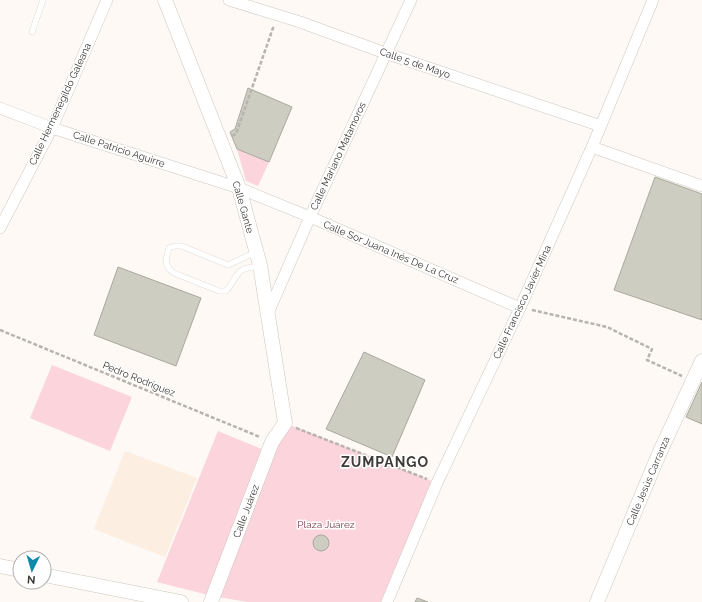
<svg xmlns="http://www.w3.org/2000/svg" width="702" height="602" font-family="Raleway,sans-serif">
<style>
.built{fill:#fceee1}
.green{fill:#fbd4dc}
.building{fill:#cecdc2;stroke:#a9a89e}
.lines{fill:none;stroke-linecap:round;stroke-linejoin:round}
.service-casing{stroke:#cec7bf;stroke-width:6}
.minor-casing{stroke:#cec7bf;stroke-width:12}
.tertiary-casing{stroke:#cec7bf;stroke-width:15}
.path{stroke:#b7b3ae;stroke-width:2.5;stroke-dasharray:4 2;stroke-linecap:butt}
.service{stroke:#fff;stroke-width:5.5}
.minor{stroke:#fff;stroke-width:11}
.tertiary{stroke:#fff;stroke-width:14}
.labels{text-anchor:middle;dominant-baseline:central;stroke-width:3;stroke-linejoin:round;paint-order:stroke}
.street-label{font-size:10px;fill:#3d3a37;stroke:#fff}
.park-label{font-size:10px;fill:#753f4d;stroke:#fff}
.district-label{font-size:14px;font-weight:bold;letter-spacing:1px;fill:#3d3a37;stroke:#fff}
</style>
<rect width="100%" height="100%" fill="#fef9f4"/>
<path class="built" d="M125,451L197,478L165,557L94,529Z"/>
<path class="green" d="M237,149L269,162L258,186L246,181Z
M52,365L132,397L110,451L30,418Z
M285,423L437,483L387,602H247L213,596Z
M218,431L264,450L208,595L157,582Z"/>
<path class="building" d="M248,88L292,107L269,162L237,149L230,132L235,129Z
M655,177L702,194V320L614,290Z
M118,267L201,298L176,366L94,335Z
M364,352L425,380L392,457L326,429Z
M702,382V424L686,417Z
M313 543a8 8 0 1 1 16 0a8 8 0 1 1-16 0Z
M417,598L428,602H415Z"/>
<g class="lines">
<g class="service-casing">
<path id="service" d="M32,32L43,0
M256,252L228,265L182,246H175L169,248C166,260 163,265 174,273L219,291H226C233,284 236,273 242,270C247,267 254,267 259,266"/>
</g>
<g class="minor-casing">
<path id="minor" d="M229,0L300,22L385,53L601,126
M0,108L52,128L239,188L310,217L520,308
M592,147L702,186
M0,228L52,128L107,0
M268,313L310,217L411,0
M387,602L437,483L520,308L592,147L653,0"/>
</g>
<g class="tertiary-casing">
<path id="tertiary" d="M165,0L239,188L260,265L285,423L272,442L211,602
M0,566L20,570
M44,575L181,602
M597,602L659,454L702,361"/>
</g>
<path class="path" d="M232,136L236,134L274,25
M532,310L607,327L652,349L647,360L682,376
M0,330L260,437
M296,428L427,479"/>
<use href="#service" class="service"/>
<use href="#minor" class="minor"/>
<use href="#tertiary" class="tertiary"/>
</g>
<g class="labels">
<g class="street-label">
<text transform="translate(415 63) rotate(19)">Calle 5 de Mayo</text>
<text transform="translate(60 104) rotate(-65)">Calle Hermenegildo Galeana</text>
<text transform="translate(119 149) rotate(18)">Calle Patricio Aguirre</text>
<text transform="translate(338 156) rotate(-65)">Calle Mariano Matamoros</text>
<text transform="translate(243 207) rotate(74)">Calle Gante</text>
<text transform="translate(391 252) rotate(23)">Calle Sor Juana Inés De La Cruz</text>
<text transform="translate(522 302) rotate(-65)">Calle Francisco Javier Mina</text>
<text transform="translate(139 379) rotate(22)">Pedro Rodríguez</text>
<text transform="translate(648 481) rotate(-67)">Calle Jesús Carranza</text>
<text transform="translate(246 511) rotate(-69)">Calle Juárez</text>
</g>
<g class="park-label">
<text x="326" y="524">Plaza Juárez</text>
</g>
<g class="district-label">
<text x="385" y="462">ZUMPANGO</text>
</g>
</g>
<g transform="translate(32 570) rotate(185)"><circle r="19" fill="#ffffff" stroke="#b1b0af"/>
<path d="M0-3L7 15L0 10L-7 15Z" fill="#0f8aad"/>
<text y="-6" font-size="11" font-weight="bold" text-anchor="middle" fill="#3d3a37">N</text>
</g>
</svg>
